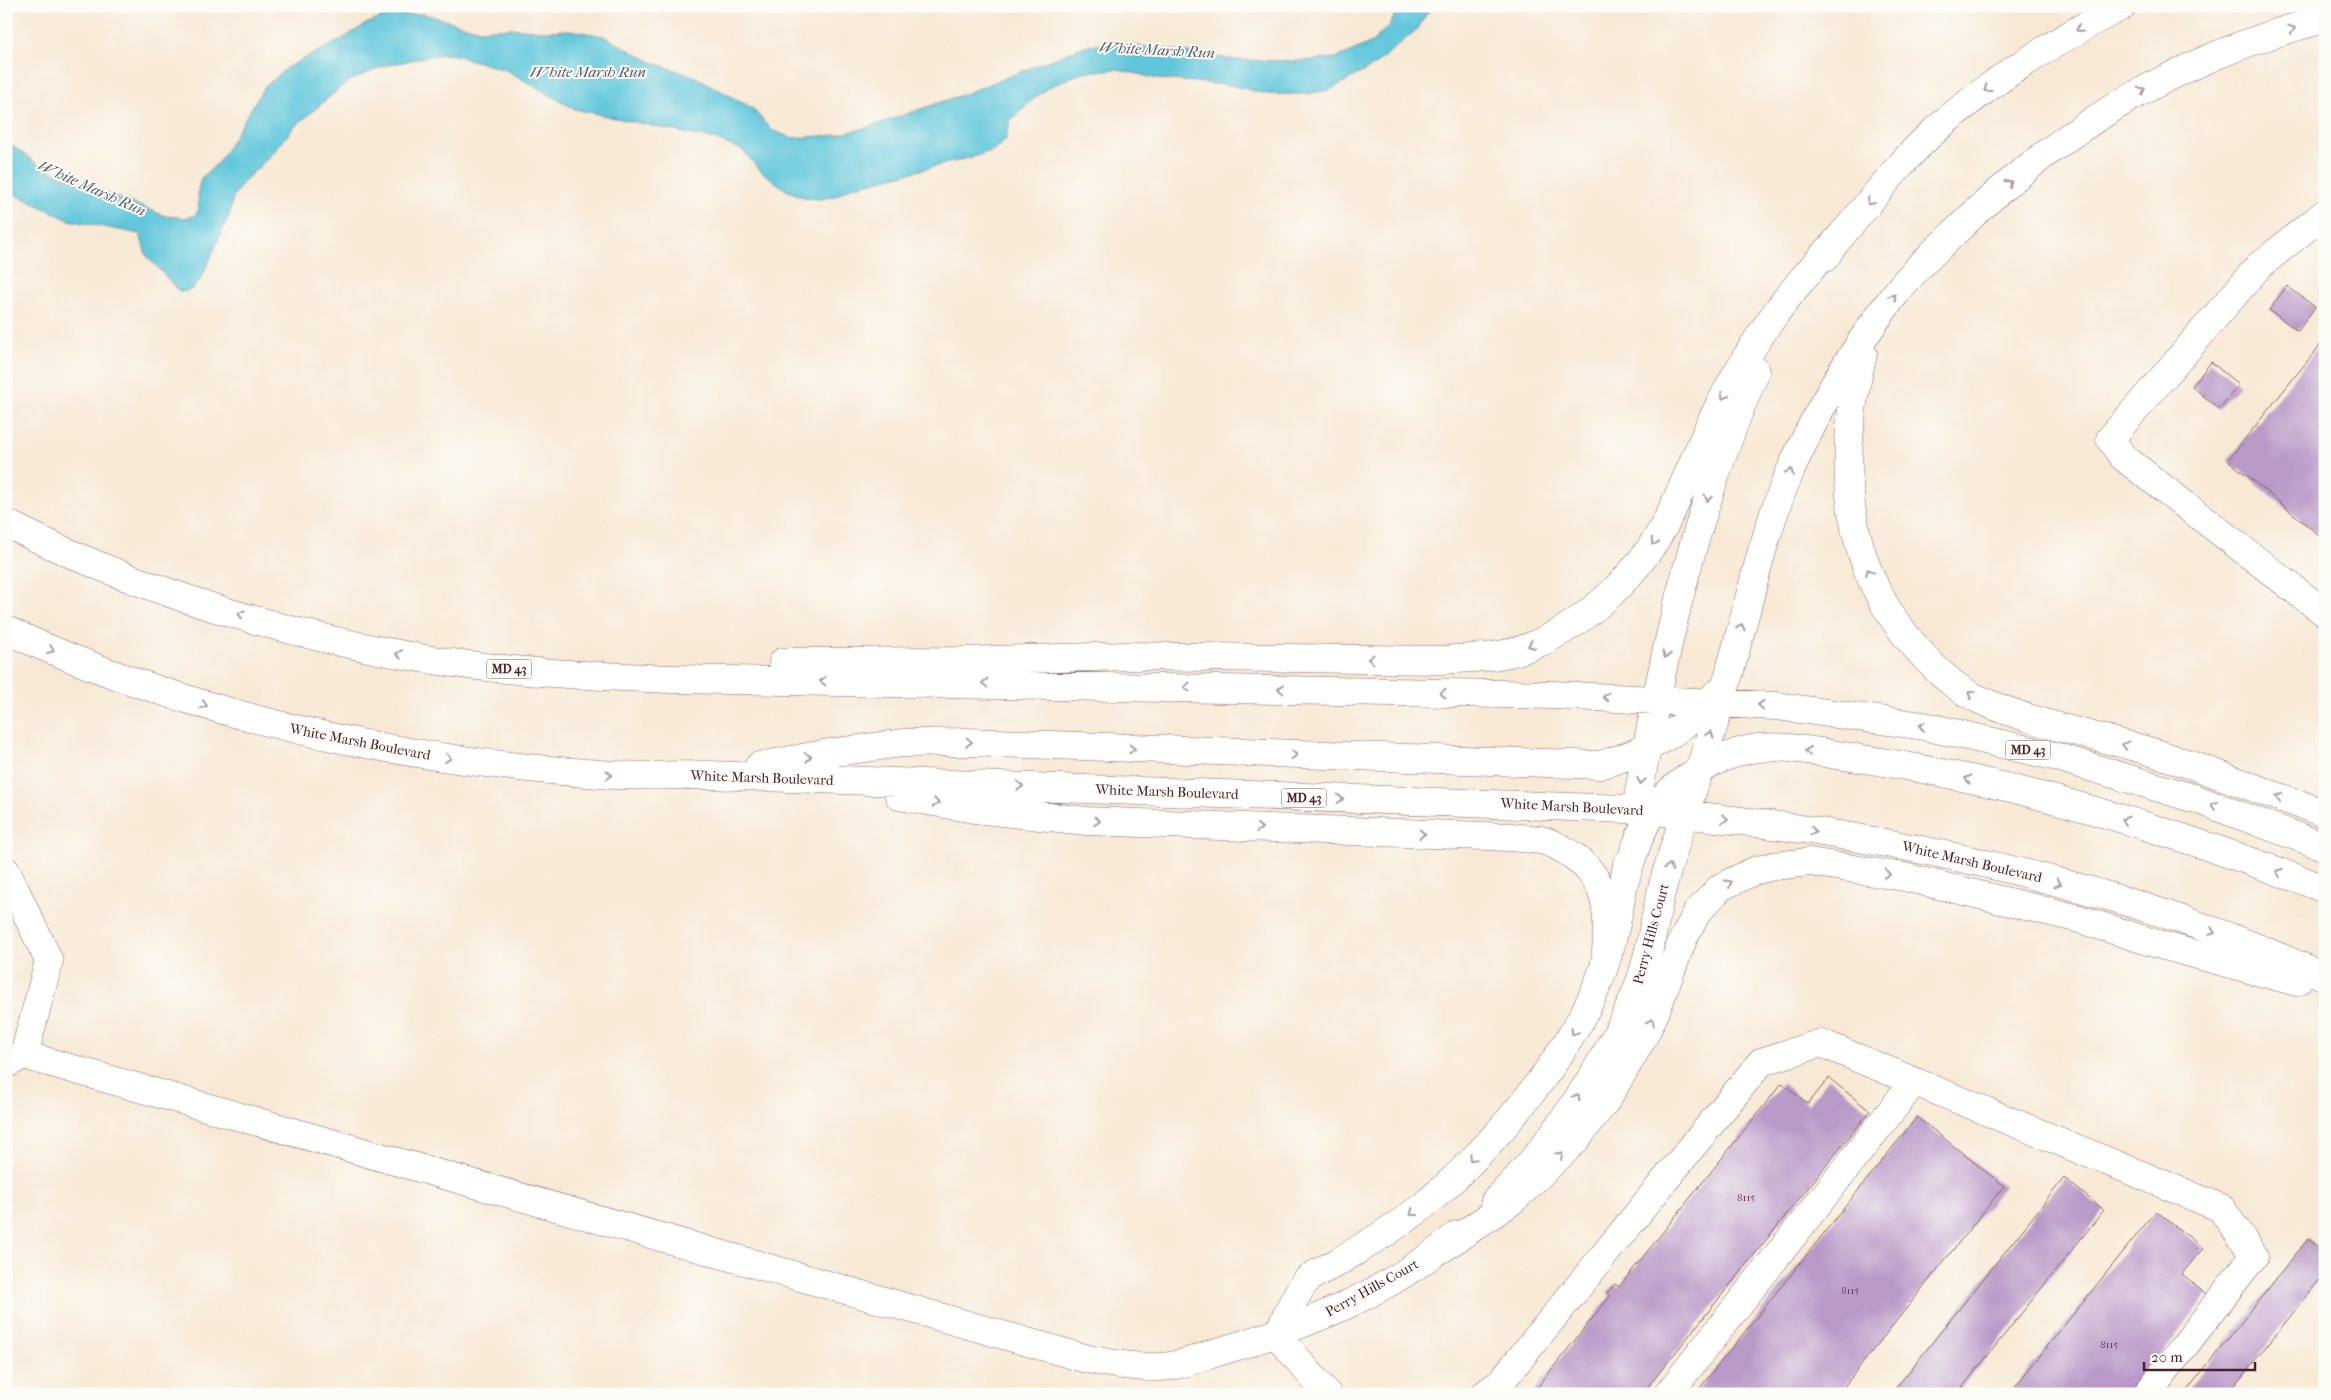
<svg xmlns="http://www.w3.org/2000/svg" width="2331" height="1400" font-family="'IM FELL French Canon',serif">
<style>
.water{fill:#5ec6db;stroke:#547283}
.building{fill:#b899c7}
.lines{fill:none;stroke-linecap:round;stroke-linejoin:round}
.minor-casing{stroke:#876666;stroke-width:29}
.highway-casing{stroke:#876666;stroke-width:29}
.minor{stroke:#fff;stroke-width:28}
.highway{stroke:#fff;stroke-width:28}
.oneway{stroke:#ae9aa0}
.labels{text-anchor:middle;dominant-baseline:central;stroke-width:4;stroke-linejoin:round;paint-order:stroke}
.number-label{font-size:11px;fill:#663e52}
.shield{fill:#fdfcf7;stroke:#806168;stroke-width:1}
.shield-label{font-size:12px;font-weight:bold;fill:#4a1f2b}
.street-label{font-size:14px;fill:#4a1f2b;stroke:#fdfcf7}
.water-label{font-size:15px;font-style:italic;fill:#515969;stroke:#fdfcf7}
</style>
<rect width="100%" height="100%" fill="#fdfcf7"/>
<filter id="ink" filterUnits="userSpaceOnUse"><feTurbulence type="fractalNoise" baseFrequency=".02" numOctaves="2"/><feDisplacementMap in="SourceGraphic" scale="10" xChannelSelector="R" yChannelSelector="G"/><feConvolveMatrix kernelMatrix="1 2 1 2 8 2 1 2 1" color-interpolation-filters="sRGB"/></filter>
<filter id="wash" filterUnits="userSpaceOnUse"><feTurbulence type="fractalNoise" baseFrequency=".0096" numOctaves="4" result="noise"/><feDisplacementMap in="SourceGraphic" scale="20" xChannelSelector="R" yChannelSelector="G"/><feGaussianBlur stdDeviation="1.12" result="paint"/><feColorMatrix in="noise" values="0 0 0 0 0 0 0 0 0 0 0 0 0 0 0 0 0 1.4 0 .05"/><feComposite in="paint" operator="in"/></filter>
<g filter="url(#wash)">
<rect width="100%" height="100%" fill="#f7e9d5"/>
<path class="water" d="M1398,6H1429L1428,12L1416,30L1372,67L1329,90L1305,94H1267L1230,85L1158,79L1118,69L1083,72L1049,87L1031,101L1010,121L1005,141L996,149L976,156L852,187L835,196L821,199L803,197L786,190L761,171L742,150L717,140L575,109L506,70L451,54L434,55L384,66L347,82L294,127L271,155L244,181L233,197L229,215L202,277L192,289L182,292L178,290L146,255L140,234L69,220L6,190V141L43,168L165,216L186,218L194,216L199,210L198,191L201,178L214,167L222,157L263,89L286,68L339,41L366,24L389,15L424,14L480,30L511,28L544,31L570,30L603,36L654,63L696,77L752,108L771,130L792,138L837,135L869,127L967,93L1088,45L1114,44L1163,49L1236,60L1304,61L1337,58L1372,42L1391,24Z"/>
<g id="blocks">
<path class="building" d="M2287,286L2315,307L2298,331L2269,310Z
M2325,339V540L2228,460Z
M2211,362L2239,385L2219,409L2192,386Z
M1829,1078L1870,1111L1642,1394H1532L1610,1296L1607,1293L1615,1284L1619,1287L1782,1083L1808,1104Z
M1917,1117L2004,1186L1838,1394H1695Z
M2064,1178L2104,1210L1957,1394H1891Z
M2156,1211L2203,1248L2182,1274L2208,1295L2129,1394H2009Z
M2308,1239L2325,1252V1273L2228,1394H2184Z"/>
</g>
</g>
<g filter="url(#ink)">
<use href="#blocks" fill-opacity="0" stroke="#876666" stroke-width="1"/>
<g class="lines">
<g class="minor-casing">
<path id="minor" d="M2325,213L2259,266L2110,439L2123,457L2325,613
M6,871L49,961L24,1055
M6,1064L24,1055L1087,1359C1110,1363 1134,1368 1158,1367C1179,1367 1201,1357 1221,1351C1306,1326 1389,1293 1457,1235
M1495,1201C1550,1148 1617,1049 1642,976C1650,952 1653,926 1659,902C1665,872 1676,843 1685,814
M1277,1335C1284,1322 1297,1290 1306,1281C1314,1273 1328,1268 1338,1262C1367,1244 1397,1227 1423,1206C1486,1154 1564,1063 1596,988C1613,949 1620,906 1627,864
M1277,1335L1327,1394
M1485,1394L1500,1383L1761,1062L1821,1043L2221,1208L2254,1256L2147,1394
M1668,1394L1914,1082"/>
</g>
<g class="highway-casing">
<path id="highway" d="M1825,258L1834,244C1866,208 1895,167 1930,135C1987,83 2053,42 2122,6
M1863,354C1836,460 1842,568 1919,651C1935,669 1956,689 1978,699C2028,722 2085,733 2138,748C2182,760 2225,777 2268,793C2287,800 2306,806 2325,814
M6,523C135,589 283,635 426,659C507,672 589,676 671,679L1553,695L1776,706L1924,726L2054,756L2196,799L2325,847
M6,630C193,716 395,760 599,774C635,777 672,775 708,775L1625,809C1685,813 1743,821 1802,829C1981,856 2160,901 2325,977
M783,662L962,661L1127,656L1439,660C1469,658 1501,658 1529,647C1586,625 1642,572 1669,516C1687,480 1700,442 1719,406C1749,347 1788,291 1834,244
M759,766L829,753L903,743L968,742L1600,765C1647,752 1684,731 1716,694
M899,796L974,809L1087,821L1510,837C1520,838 1530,839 1541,840C1552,842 1563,849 1572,855C1612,883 1609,919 1605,963
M1636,810C1661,660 1694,511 1756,371
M1685,814C1700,767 1716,721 1729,674C1747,611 1760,547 1784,486C1812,418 1851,351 1896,293C1912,272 1933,253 1953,234C2059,129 2180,56 2325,19
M1623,887C1631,862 1637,838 1650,816C1668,785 1706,763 1739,752C1774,741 1814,752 1850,757C2012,780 2171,830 2325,889
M1440,1250L1512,1201L1575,1141L1605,1102L1643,1038L1655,1013L1683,939L1698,911L1721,887L1754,871L1773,866L1810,862L1904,877L2076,918L2157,944L2297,982"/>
</g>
<use href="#minor" class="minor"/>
<use href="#highway" class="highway"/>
</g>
<defs><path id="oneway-chevron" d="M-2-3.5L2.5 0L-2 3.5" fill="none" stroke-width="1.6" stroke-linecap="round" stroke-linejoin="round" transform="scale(1.25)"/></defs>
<g class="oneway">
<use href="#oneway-chevron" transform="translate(2079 29) rotate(151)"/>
<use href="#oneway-chevron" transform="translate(2292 29) rotate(-18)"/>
<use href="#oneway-chevron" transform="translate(1987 89) rotate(143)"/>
<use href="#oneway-chevron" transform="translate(2142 90) rotate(-29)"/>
<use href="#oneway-chevron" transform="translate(2009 183) rotate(-39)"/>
<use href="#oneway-chevron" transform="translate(1870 202) rotate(131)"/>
<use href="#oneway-chevron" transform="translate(1893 297) rotate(-54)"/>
<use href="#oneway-chevron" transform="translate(1724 396) rotate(119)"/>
<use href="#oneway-chevron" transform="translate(1790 472) rotate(-67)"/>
<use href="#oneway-chevron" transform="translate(1708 498) rotate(106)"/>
<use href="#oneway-chevron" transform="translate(1654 542) rotate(124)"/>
<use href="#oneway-chevron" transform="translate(1869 572) rotate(-113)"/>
<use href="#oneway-chevron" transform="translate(241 614) rotate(-164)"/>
<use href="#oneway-chevron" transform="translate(1741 627) rotate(-76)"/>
<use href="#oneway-chevron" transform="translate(1531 645) rotate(157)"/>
<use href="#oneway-chevron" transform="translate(51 650) rotate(22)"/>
<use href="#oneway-chevron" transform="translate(399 654) rotate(-170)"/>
<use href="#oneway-chevron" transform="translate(1666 655) rotate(104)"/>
<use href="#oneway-chevron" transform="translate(1371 659) rotate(-179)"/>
<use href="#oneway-chevron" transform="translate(823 681) rotate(-179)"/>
<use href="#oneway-chevron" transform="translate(985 683) rotate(-179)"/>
<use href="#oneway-chevron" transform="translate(1187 687) rotate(-179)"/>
<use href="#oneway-chevron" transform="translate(1281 689) rotate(-179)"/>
<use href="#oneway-chevron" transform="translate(1443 693) rotate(-179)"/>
<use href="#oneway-chevron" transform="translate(1971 694) rotate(-148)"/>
<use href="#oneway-chevron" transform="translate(1606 697) rotate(-178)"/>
<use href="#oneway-chevron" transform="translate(204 705) rotate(18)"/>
<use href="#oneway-chevron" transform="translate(1761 705) rotate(-177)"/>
<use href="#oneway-chevron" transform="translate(1922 726) rotate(-171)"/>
<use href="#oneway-chevron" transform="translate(1710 734) rotate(-73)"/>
<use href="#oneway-chevron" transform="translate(969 742) rotate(1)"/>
<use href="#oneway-chevron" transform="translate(2125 745) rotate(-165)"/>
<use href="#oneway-chevron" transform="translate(1132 749) rotate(2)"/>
<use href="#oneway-chevron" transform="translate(1808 751) rotate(-173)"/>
<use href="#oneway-chevron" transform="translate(1294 755) rotate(2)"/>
<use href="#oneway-chevron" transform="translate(808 757) rotate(-10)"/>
<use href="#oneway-chevron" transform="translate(448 758) rotate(7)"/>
<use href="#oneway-chevron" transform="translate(609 775)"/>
<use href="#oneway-chevron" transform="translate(1968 779) rotate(-166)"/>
<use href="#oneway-chevron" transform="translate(1641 781) rotate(100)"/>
<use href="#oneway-chevron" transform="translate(1020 786) rotate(2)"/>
<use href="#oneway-chevron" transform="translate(2279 797) rotate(-161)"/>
<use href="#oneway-chevron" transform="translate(1340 799) rotate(2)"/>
<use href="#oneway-chevron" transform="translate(936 803) rotate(9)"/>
<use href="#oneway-chevron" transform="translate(2214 805) rotate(-160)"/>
<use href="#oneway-chevron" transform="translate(1725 819) rotate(7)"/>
<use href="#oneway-chevron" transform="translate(2125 820) rotate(-162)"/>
<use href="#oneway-chevron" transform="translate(1097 821) rotate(3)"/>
<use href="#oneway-chevron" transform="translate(1259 828) rotate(2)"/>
<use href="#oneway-chevron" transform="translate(1813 831) rotate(8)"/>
<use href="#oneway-chevron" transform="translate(1422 834) rotate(2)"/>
<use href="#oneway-chevron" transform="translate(1669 867) rotate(-73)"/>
<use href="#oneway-chevron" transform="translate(2279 872) rotate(-160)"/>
<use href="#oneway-chevron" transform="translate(1887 874) rotate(11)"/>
<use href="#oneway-chevron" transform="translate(1729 883) rotate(-31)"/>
<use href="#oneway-chevron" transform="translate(2058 883) rotate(16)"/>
<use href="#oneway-chevron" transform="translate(2212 932) rotate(19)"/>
<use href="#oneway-chevron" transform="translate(1651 1022) rotate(-64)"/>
<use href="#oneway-chevron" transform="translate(1574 1032) rotate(121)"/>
<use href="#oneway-chevron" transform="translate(1577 1097) rotate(-56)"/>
<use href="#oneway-chevron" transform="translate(1560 1155) rotate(-43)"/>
<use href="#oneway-chevron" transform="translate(1472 1158) rotate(134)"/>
<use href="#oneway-chevron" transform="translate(1413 1213) rotate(144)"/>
</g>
</g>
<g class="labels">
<g class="number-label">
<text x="1746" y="1197">8115</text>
<text x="1850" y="1290">8115</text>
<text x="2109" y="1344">8115</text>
</g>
<g class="shield">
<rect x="486.5" y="659.5" width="45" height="19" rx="4"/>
<rect x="2005.5" y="740.5" width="45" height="19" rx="4"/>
<rect x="1281.5" y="788.5" width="45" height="19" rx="4"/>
</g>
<g class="shield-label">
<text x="509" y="669">MD 43</text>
<text x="2028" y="750">MD 43</text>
<text x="1304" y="798">MD 43</text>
</g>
<g class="street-label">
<text transform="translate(360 742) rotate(11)">White Marsh Boulevard</text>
<text transform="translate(762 778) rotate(2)">White Marsh Boulevard</text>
<text transform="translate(1167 792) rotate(2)">White Marsh Boulevard</text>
<text transform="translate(1572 807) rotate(3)">White Marsh Boulevard</text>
<text transform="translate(1972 862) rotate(13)">White Marsh Boulevard</text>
<text transform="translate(1651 934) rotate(-75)">Perry Hills Court</text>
<text transform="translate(1372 1288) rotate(-29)">Perry Hills Court</text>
</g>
<g class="water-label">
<text transform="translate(1157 50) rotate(3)">White Marsh Run</text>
<text x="588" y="72">White Marsh Run</text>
<text transform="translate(92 188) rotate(24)">White Marsh Run</text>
</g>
</g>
<rect width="2331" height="1400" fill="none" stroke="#fdfcf7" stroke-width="25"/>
<path d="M2144 1362v8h111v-8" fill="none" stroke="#4a1f2b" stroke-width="2.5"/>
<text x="2151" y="1362" font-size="15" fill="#4a1f2b" stroke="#fdfcf7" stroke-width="4" paint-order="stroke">20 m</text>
</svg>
